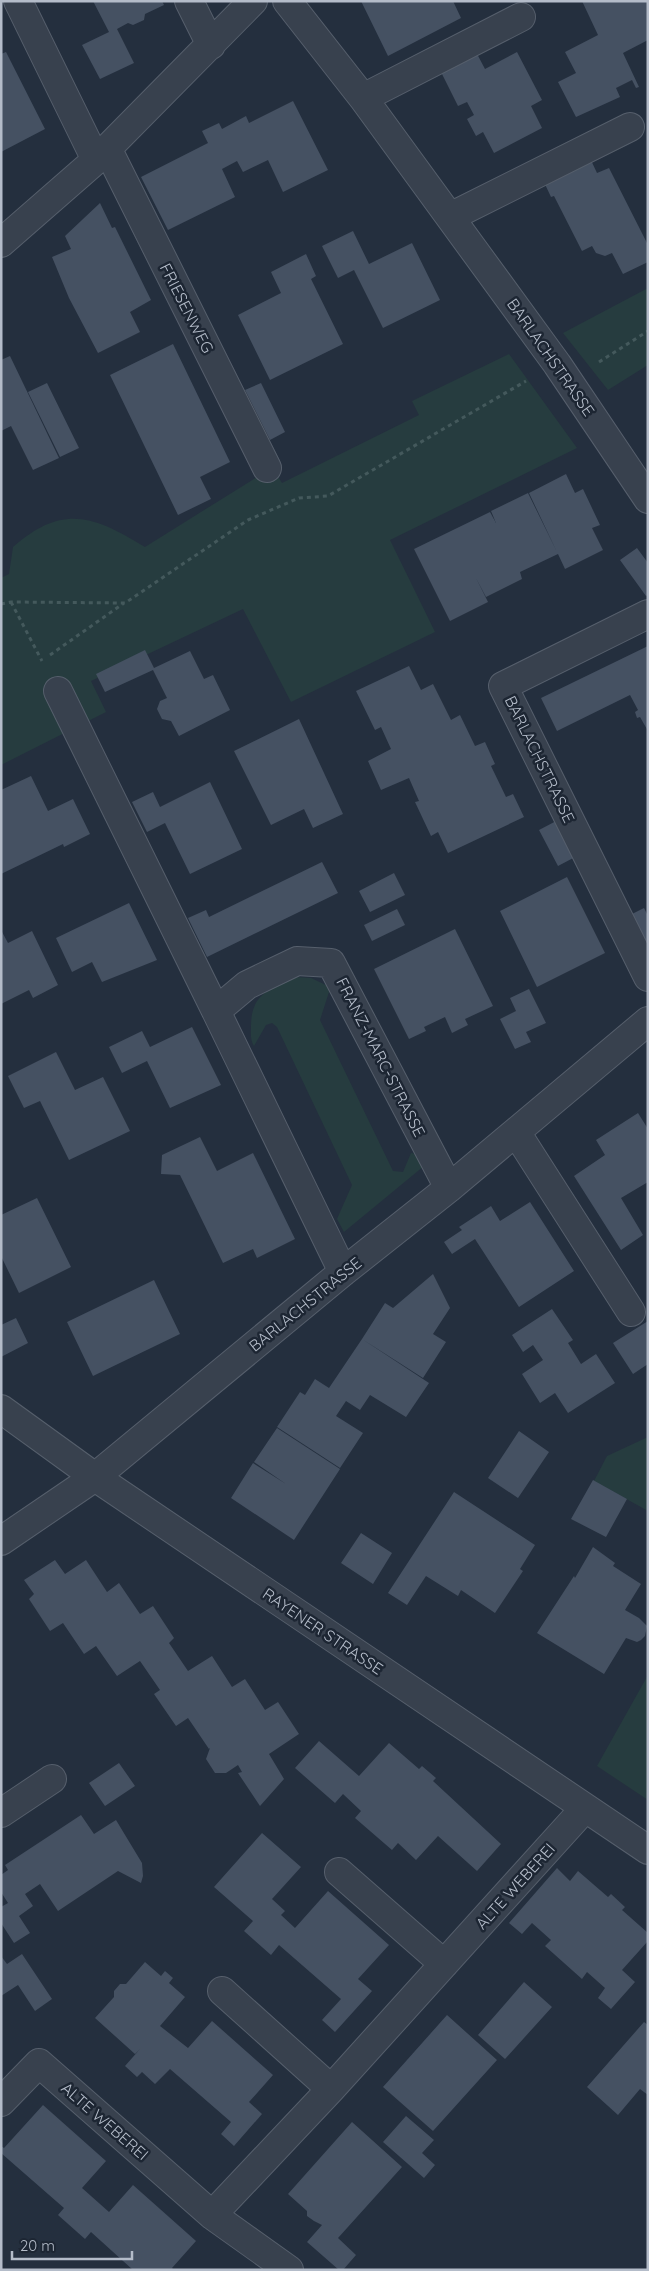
<svg xmlns="http://www.w3.org/2000/svg" width="649" height="2271" font-family="Quicksand,sans-serif">
<style>
.green{fill:#263c3f}
.building{fill:#455162}
.lines{fill:none;stroke-linecap:round;stroke-linejoin:round}
.minor-casing{stroke:#565f6c;stroke-width:30}
.path{stroke:#44595c;stroke-width:3;stroke-dasharray:4 4;stroke-linecap:butt}
.minor{stroke:#38414e;stroke-width:28}
.labels{text-anchor:middle;dominant-baseline:central;stroke-width:5;stroke-linejoin:round;paint-order:stroke}
.street-label{font-size:16px;fill:#b4bcc9;stroke:#1d2633}
</style>
<rect width="100%" height="100%" fill="#242f3e"/>
<path class="green" d="M648,288V365L608,390L563,333Z
M509,354L577,448L390,540L435,632L291,702L243,609L91,681L106,712L1,765V578L9,574L13,547C63,503 94,516 145,547L257,477L274,470L282,483L419,415L412,401Z
M295,977L311,978L328,986L329,992L320,1020L393,1171L403,1172L411,1153L418,1154L424,1166L344,1232L337,1219L352,1185L277,1027L272,1023L266,1025L254,1046C250,1040 251,1033 251,1026C251,994 269,990 295,977Z
M648,1437V1511L594,1481L607,1456Z
M648,1675V1800L597,1766Z"/>
<path class="building" d="M93,1H162L164,5L145,14L144,20L133,25L128,23L117,29L134,63L100,79L82,45L109,32Z
M361,1H453L461,18L388,56Z
M582,1H648V40L623,53L639,87L636,88L632,80L616,88L620,97L576,117L558,82L576,73L565,52L598,35Z
M6,52L45,129L1,152V54Z
M476,52L485,69L517,52L542,100L531,106L542,128L494,153L483,132L476,136L467,119L474,115L467,102L458,106L440,70Z
M293,101L328,170L283,192L268,160L243,172L237,161L222,169L235,197L168,230L141,177L208,143L202,131L219,123L222,129L246,116L249,123Z
M589,156L597,173L609,168L648,245V262L623,274L612,253L605,256L596,253L592,246L582,251L554,196L551,197L543,180Z
M100,203L112,228L115,227L151,300L130,312L140,332L98,353L69,298L52,257L71,249L65,236Z
M353,231L369,264L412,243L440,300L383,328L354,270L338,278L322,246Z
M306,254L316,276L311,279L343,344L270,380L238,315L281,293L271,272Z
M173,344L230,462L200,477L211,499L178,515L110,375Z
M10,356L59,458L33,470L11,426L1,431V360Z
M47,383L79,448L60,457L28,392Z
M261,383L285,432L270,440L245,390Z
M566,474L575,493L583,489L600,525L592,528L603,550L565,569L558,554L520,572L522,579L486,597L476,578L488,602L450,621L414,549L490,512L496,523L491,511L528,493L557,552L529,493Z
M637,548L648,563V595L646,596L620,560Z
M648,646V731L640,717L637,718L635,712L638,710L630,695L557,731L541,698Z
M145,650L154,668L190,651L204,679L213,675L230,710L179,736L171,721L162,719L157,709L160,701L167,698L153,670L105,692L96,674Z
M409,666L421,690L433,684L451,720L460,715L475,746L485,742L495,764L491,766L506,797L513,794L524,817L448,853L438,832L431,836L415,802L419,801L409,778L381,790L368,761L391,749L381,727L375,730L356,691Z
M299,719L343,814L313,828L304,809L271,825L234,751Z
M31,776L48,811L73,799L90,834L64,847L63,844L1,874V790Z
M210,782L242,849L190,874L165,823L147,832L132,802L153,792L160,807Z
M560,819L577,856L558,866L539,830Z
M322,862L338,893L207,957L188,918L206,910L209,917Z
M394,873L405,895L370,912L359,891Z
M567,877L605,953L537,987L500,911Z
M129,903L157,960L102,982L92,962L72,972L56,938Z
M644,908L648,916V946L643,948L628,916Z
M397,909L405,925L372,941L364,925Z
M455,929L493,1006L465,1019L468,1025L452,1033L445,1017L424,1027L426,1031L409,1039L374,969Z
M1,930L8,943L32,931L58,985L33,998L29,990L1,1004Z
M529,989L546,1023L526,1032L531,1042L515,1049L500,1019L516,1011L510,998Z
M192,1027L221,1085L170,1108L147,1061L122,1073L109,1047L142,1031L150,1047Z
M56,1052L75,1090L103,1077L130,1131L69,1160L40,1101L24,1108L8,1076Z
M638,1113L648,1129V1182L621,1198L643,1235L621,1250L574,1176L605,1155L596,1140Z
M200,1137L217,1171L253,1153L295,1239L257,1258L253,1249L223,1263L180,1175L161,1174L162,1155Z
M37,1198L71,1267L19,1293L1,1256V1215Z
M530,1202L574,1271L519,1307L475,1239L452,1254L444,1242L462,1230L459,1227L491,1206L500,1221Z
M433,1274L450,1308L433,1334L446,1342L423,1378L362,1339L385,1303L393,1308Z
M154,1280L180,1334L93,1376L67,1322Z
M552,1309L573,1340L568,1343L581,1364L596,1354L615,1383L568,1413L555,1393L540,1403L522,1374L543,1360L533,1345L523,1352L512,1335Z
M16,1318L28,1343L1,1357V1325Z
M648,1321V1364L633,1374L613,1343Z
M362,1339L429,1383L406,1417L370,1395L360,1410L346,1401L336,1416L363,1433L340,1468L277,1427L300,1392L305,1395L315,1379L329,1388Z
M277,1428L340,1469L294,1540L231,1498L253,1463L286,1484L254,1462Z
M519,1431L549,1452L518,1498L488,1478Z
M593,1480L627,1499L606,1537L571,1519Z
M454,1492L535,1545L520,1569L523,1571L495,1613L461,1590L458,1596L426,1576L407,1605L388,1593Z
M361,1533L392,1553L373,1584L341,1563Z
M593,1547L615,1563L613,1566L641,1584L625,1610L639,1618L647,1626L645,1636L641,1640L637,1642L626,1638L604,1674L537,1633L574,1576L575,1578Z
M55,1560L65,1574L86,1560L107,1592L119,1583L140,1614L153,1606L174,1638L169,1643L188,1671L212,1656L232,1687L245,1679L265,1710L278,1702L299,1734L269,1754L284,1779L260,1806L238,1773L242,1772L238,1765L226,1773H215L206,1759L210,1748L209,1749L188,1718L176,1726L154,1694L160,1690L140,1661L117,1676L96,1646L84,1654L63,1623L50,1631L29,1599L34,1594L24,1580Z
M319,1741L359,1776L389,1743L419,1769L422,1766L436,1778L433,1781L501,1844L477,1871L438,1836L416,1860L398,1843L392,1850L355,1818L361,1811L343,1794L335,1803L295,1768Z
M119,1763L135,1786L105,1806L89,1783Z
M81,1815L94,1834L116,1820L142,1863L143,1876L141,1883L118,1871L58,1911L40,1884L25,1894L33,1906L19,1916L30,1933L14,1943L1,1923V1907L8,1903L1,1892V1875L8,1870L5,1865Z
M262,1833L301,1867L272,1899L285,1911L281,1915L295,1928L328,1891L389,1945L358,1979L372,1991L335,2032L322,2020L341,1999L279,1945L271,1955L244,1931L253,1921L214,1887Z
M557,1868L570,1881L578,1871L608,1897L611,1894L625,1907L622,1910L648,1933V1941L622,1970L635,1982L611,2009L598,1998L605,1988L587,1972L582,1979L545,1946L551,1940L532,1923L522,1934L509,1923Z
M22,1954L52,1999L35,2011L18,1985L1,1996V1956L7,1964Z
M145,1962L161,1976L165,1971L173,1978L169,1983L185,1997L160,2026L188,2048L212,2021L273,2075L249,2102L262,2114L234,2146L221,2134L231,2122L170,2069L155,2084L142,2072L137,2077L125,2066L140,2049L135,2054L95,2018L114,1997V1991L120,1984H126Z
M524,1982L552,2007L505,2059L478,2035Z
M447,2015L497,2060L433,2131L383,2087Z
M644,2022L648,2025V2095L640,2089L618,2115L587,2087Z
M43,2105L106,2161L82,2188L109,2212L133,2185L196,2241L172,2268L174,2270H133L91,2232L85,2239L58,2215L64,2208L1,2153V2146L4,2148Z
M406,2116L434,2140L422,2153L435,2165L424,2178L383,2142Z
M352,2122L402,2167L338,2238L356,2255L343,2270H339L307,2242L322,2225L314,2221L307,2216V2211L288,2194Z"/>
<g class="lines">
<g class="minor-casing">
<path id="minor" d="M18,1L96,160
M189,1L211,45
M287,1L363,98L557,364L648,499
M363,98L521,17
M107,148L267,468
M450,217L630,127
M1,243L96,160L253,1
M648,614L503,686L648,977
M58,691L216,1011
M516,1132L631,1312
M343,1272L216,1011L247,985L297,961L331,963L449,1188
M1,1409L95,1477L648,1850
M1,1541L95,1477L343,1272L449,1188L648,1021
M1,1813L52,1779
M339,1872L444,1964
M222,1991L331,2089
M1,2102L39,2063L212,2215L331,2089L585,1808
M212,2215L289,2270"/>
</g>
<path class="path" d="M599,362L648,331
M11,602L42,661
M1,604L11,602L125,603L248,520L299,498L328,496L526,381
M50,655L124,603"/>
<use href="#minor" class="minor"/>
</g>
<g class="labels">
<g class="street-label">
<text transform="translate(187 308) rotate(63)">FRIESENWEG</text>
<text transform="translate(551 357) rotate(55)">BARLACHSTRASSE</text>
<text transform="translate(540 759) rotate(64)">BARLACHSTRASSE</text>
<text transform="translate(381 1057) rotate(63)">FRANZ-MARC-STRASSE</text>
<text transform="translate(305 1304) rotate(-39)">BARLACHSTRASSE</text>
<text transform="translate(323 1631) rotate(34)">RAYENER STRASSE</text>
<text transform="translate(515 1886) rotate(-48)">ALTE WEBEREI</text>
<text transform="translate(105 2121) rotate(41)">ALTE WEBEREI</text>
</g>
</g>
<rect width="649" height="2271" fill="none" stroke="#b4bcc9" stroke-width="5"/>
<path d="M12 2251v8h120v-8" fill="none" stroke="#b4bcc9" stroke-width="2.5"/>
<text x="20" y="2251" font-size="15" fill="#b4bcc9" stroke="#1d2633" stroke-width="4" paint-order="stroke">20 m</text>
</svg>
